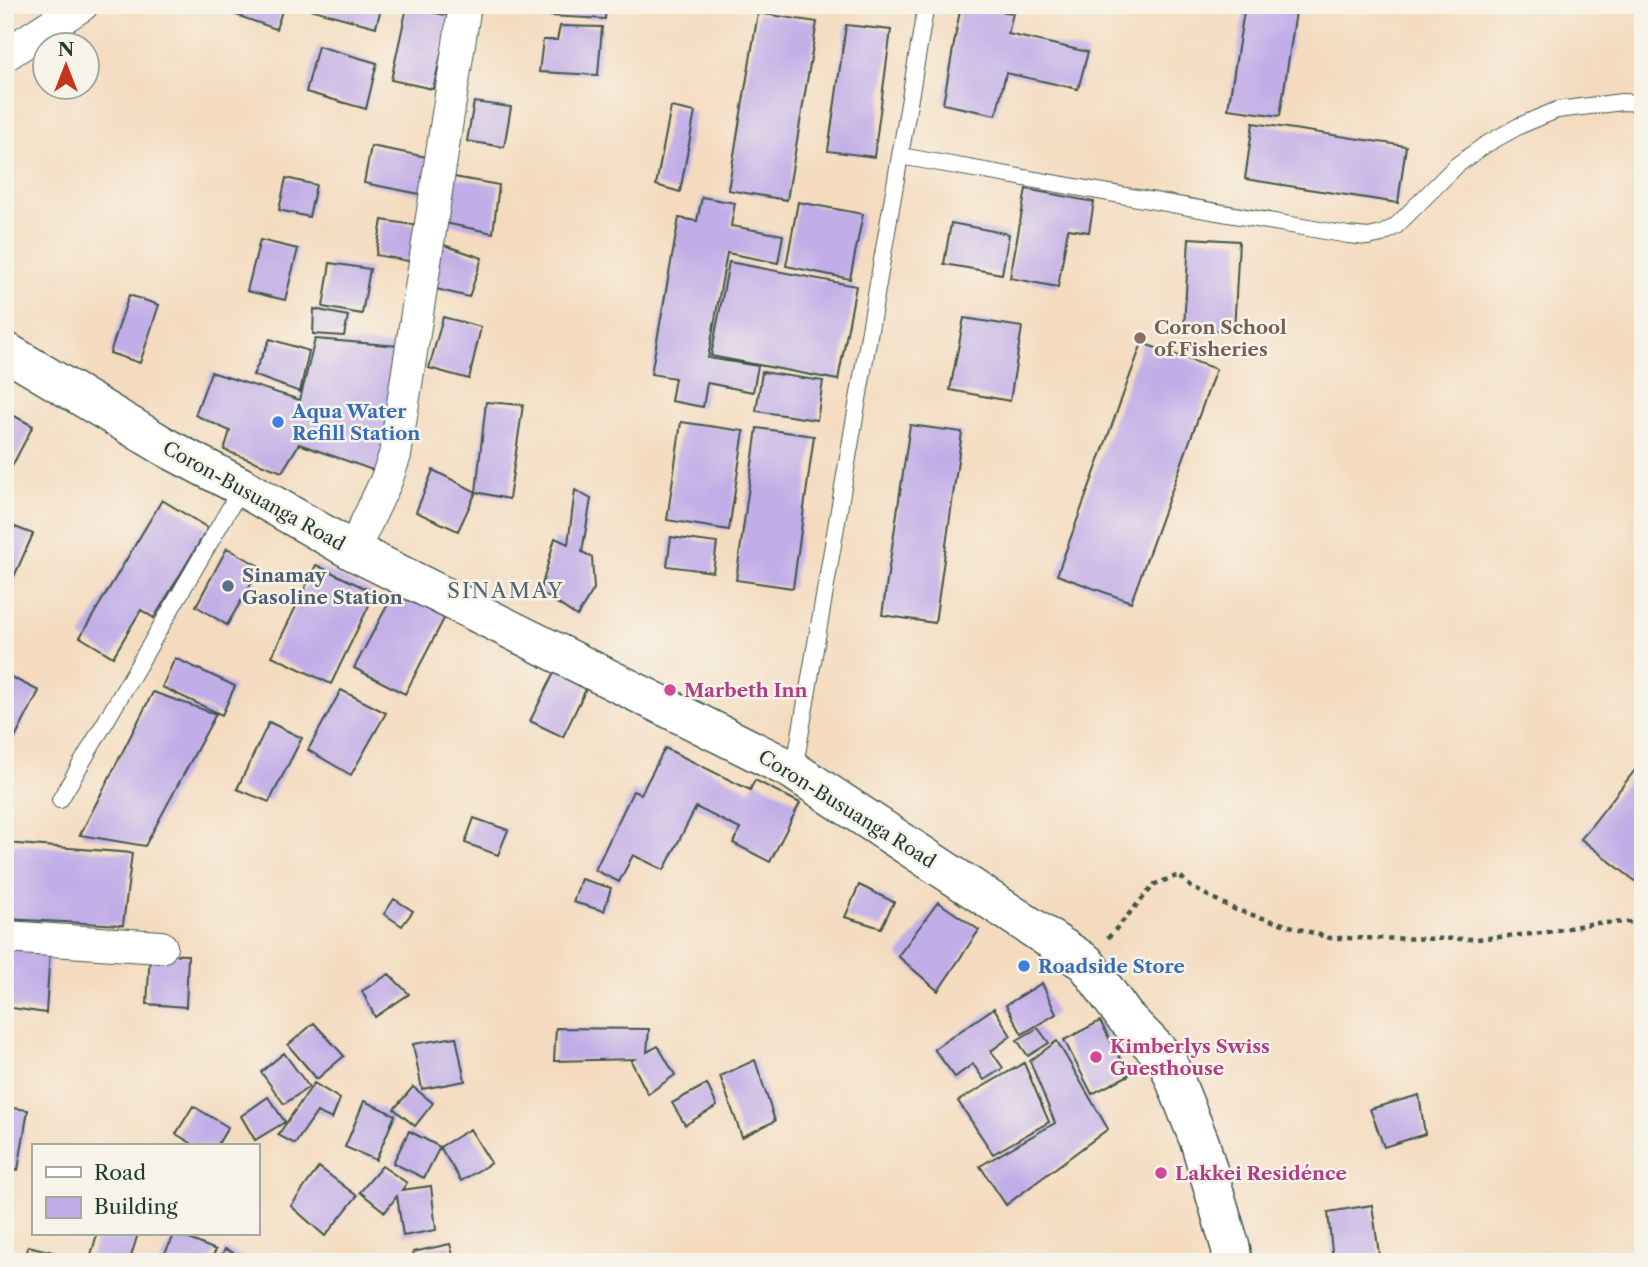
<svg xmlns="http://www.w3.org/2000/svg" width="1648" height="1267" font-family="'Libre Caslon Text',serif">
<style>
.building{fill:#c1ade7}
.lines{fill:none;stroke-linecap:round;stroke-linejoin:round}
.service-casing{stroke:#3f5549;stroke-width:18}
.minor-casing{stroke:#3f5549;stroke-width:34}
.secondary-casing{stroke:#3f5549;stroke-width:41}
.path{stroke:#3f5549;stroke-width:4.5;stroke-dasharray:5 5;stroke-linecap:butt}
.service{stroke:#fff;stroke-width:16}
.minor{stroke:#fff;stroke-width:32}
.secondary{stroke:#fff;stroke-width:38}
.education-dot{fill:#8d6e63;stroke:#f7f3e8;stroke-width:2.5}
.shop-dot{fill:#3f7fe0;stroke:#f7f3e8;stroke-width:2.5}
.service-dot{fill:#5c6f8a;stroke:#f7f3e8;stroke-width:2.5}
.hotel-dot{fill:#d1479c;stroke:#f7f3e8;stroke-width:2.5}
.labels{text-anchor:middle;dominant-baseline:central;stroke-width:5;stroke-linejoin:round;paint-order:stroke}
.education-label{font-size:19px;font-weight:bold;fill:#785e54;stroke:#f7f3e8;text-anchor:start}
.shop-label{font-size:19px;font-weight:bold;fill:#366cbe;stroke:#f7f3e8;text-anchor:start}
.street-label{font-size:19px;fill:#1f3d34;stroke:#f7f3e8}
.service-label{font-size:19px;font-weight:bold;fill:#4e5e75;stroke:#f7f3e8;text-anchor:start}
.hotel-label{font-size:19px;font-weight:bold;fill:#b23c85;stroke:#f7f3e8;text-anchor:start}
.neighbourhood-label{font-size:21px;letter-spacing:2px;fill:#586473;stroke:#f7f3e8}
</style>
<rect width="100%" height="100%" fill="#f7f3e8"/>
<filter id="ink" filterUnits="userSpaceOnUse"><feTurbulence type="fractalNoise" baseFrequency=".0143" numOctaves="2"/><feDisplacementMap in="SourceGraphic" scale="14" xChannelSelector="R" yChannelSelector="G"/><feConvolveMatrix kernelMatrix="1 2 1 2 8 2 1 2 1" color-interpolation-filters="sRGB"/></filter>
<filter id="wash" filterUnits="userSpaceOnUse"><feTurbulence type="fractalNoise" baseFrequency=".00686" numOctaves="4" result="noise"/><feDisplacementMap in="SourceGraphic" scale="28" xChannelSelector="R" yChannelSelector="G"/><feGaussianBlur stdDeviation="1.57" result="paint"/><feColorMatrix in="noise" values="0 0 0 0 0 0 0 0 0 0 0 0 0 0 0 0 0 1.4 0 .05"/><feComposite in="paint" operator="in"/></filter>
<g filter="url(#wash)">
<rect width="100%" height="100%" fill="#f4dbbf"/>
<g id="blocks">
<path class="building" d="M217,5H284L276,29L216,8Z
M306,5H382L376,27L306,8Z
M551,5H606L605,19L550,16Z
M771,5H810V11Z
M961,5L1013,13L1008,34L1088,52L1078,89L1006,73L996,115L943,104Z
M1245,5H1297L1280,116L1228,109Z
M407,7L450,16L433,89L391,80Z
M758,13L817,22L787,200L728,190Z
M846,25L891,30L874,157L828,151Z
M560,26L602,27L598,75L539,72L543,40H557Z
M318,46L377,63L366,109L306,92Z
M474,102L511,107L504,147L467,141Z
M671,107L695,112L680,192L656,185Z
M1253,123L1406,146L1398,203L1245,179Z
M371,146L432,158L425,195L364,183Z
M454,177L499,185L493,233L445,223Z
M286,178L316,185L309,217L279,210Z
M1026,189L1094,202L1089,232L1068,229L1058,287L1010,278Z
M702,197L735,203L731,226L783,235L778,263L727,253L708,358L758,366L753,392L707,383L703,407L671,401L675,378L651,374L679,218L697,221Z
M798,202L863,214L850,279L786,266Z
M382,220L420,226L414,262L376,255Z
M951,223L1009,234L1002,274L944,264Z
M1189,238L1239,241L1234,332L1184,328Z
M260,240L298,249L285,300L247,291Z
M432,241L482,258L469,297L424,286Z
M729,262L856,286L838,380L711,356Z
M330,263L370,269L362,314L323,307Z
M129,295L159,305L140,363L110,353Z
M314,309L348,316L344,336L313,334Z
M443,317L481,327L469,379L429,368Z
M964,318L1022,327L1010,401L950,390Z
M270,339L309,351L300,392L253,375Z
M315,339L411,347L384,474L299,444L282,472L224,450L230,431L195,415L211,372L300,400Z
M1142,343L1216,369L1131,602L1057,575Z
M762,372L823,381L817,420L756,411Z
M486,402L523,405L509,499L476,492L458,531L416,512L433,470L476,492Z
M5,411L33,426L9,472L5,471Z
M681,422L744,431L729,530L667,520Z
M910,425L962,432L935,623L882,615Z
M757,428L814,436L793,588L736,580Z
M575,490L591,499L582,552L592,557L594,589L577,616L540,592L555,538L568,544Z
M162,500L208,528L154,618L141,610L113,657L80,637Z
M5,523L33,534L5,597Z
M671,537L717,543L713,572L667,566Z
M227,548L261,567L227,625L196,606Z
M316,565L375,593L331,684L272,656Z
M397,587L447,613L405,694L354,668Z
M175,658L235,686L222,715L162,687Z
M557,667L589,683L563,737L530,721Z
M5,674L39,691L5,758Z
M341,690L386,713L351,775L308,750Z
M153,692L216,714L145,846L80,835Z
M269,722L302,738L269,802L237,789Z
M665,748L750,790L755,780L800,803L770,862L733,843L740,829L696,807L664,870L633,855L619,882L595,870L633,791L641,794Z
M1643,760V887L1581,839Z
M474,818L508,830L498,855L465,843Z
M5,843L132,853L123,925L5,919Z
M581,879L611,888L604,911L573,902Z
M859,885L894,902L881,928L845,917Z
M394,899L413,911L402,926L384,914Z
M938,902L979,930L938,991L898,956Z
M5,946L50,949L46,1013L5,1007Z
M150,954L188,955L186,1007L147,1004Z
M389,974L409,994L375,1017L362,991Z
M1042,983L1056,1014L1022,1034L1006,1005Z
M994,1008L1011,1036L991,1051L1003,1068L984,1080L973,1064L955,1077L934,1049Z
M1100,1021L1129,1075L1092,1094L1064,1040Z
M314,1023L344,1056L317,1079L288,1045Z
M556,1028L649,1029L647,1052L658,1046L675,1075L648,1094L631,1061L634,1059L554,1061Z
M1038,1028L1049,1043L1028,1056L1017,1040Z
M456,1037L465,1081L422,1089L413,1044Z
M1057,1041L1108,1129L1006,1205L980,1166L1055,1123L1030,1061Z
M284,1053L309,1087L284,1104L261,1072Z
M755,1060L775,1121L742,1137L720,1076Z
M1024,1063L1049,1122L993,1154L958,1101Z
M314,1083L340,1099L332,1119L317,1112L295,1144L278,1135Z
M707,1084L717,1106L685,1125L672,1103Z
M413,1087L433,1103L415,1126L394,1109Z
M1419,1095L1425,1134L1384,1147L1370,1109Z
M268,1097L285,1122L255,1140L241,1116Z
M364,1101L395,1115L376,1160L345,1147Z
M193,1106L228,1127L217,1146H196L176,1134Z
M5,1107L28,1110L18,1170L5,1167Z
M470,1129L491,1163L461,1181L440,1147Z
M409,1131L440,1147L424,1178L393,1163Z
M382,1166L407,1183L402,1190L431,1186L436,1230L403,1236L397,1196L385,1212L360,1192Z
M319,1167L357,1196L325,1236L291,1206Z
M1372,1205L1379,1254L1333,1261L1328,1212Z
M97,1234H138L129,1262H89Z
M175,1234H177L216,1250L209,1262H160Z
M450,1244L455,1262H415L413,1252Z
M28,1246L81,1259L80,1262H26Z
M225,1249L255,1262H219Z"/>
</g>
</g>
<g filter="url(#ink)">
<use href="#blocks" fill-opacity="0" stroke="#3f5549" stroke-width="2"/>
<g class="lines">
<g class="service-casing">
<path id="service" d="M900,156L1348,235L1368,237L1382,234L1396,226L1457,165L1485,145L1519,126L1557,110L1622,102L1643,103
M794,771L926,5
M60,800L242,487"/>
</g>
<g class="minor-casing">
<path id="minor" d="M5,55L82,5
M353,551L386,481L395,455L465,5
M5,937L161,947"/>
</g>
<g class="secondary-casing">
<path id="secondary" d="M5,351L169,449L242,487L353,551L794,771L1086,963L1124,1016L1167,1060L1200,1143L1231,1249L1232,1262"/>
</g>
<path class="path" d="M1108,938L1155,884L1179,875L1191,887L1236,910L1330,938L1477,939L1543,933L1594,923L1643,922"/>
<use href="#service" class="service"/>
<use href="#minor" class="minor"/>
<use href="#secondary" class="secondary"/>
</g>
</g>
<circle class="education-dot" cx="1140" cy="338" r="7"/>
<g class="shop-dot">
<circle cx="278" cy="422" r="7"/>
<circle cx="1024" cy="966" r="7"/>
</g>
<circle class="service-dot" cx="228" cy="586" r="7"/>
<g class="hotel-dot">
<circle cx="670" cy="690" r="7"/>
<circle cx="1096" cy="1057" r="7"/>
<circle cx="1161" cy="1173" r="7"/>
</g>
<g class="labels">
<g class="education-label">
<text x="1154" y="327">Coron School<tspan x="1154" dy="22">of Fisheries</tspan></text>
</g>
<g class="shop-label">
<text x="292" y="411">Aqua Water<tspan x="292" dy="22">Refill Station</tspan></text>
<text x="1038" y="966">Roadside Store</text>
</g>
<g class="street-label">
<text transform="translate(254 496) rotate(29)">Coron-Busuanga Road</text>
<text transform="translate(847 809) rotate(32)">Coron-Busuanga Road</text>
</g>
<g class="service-label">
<text x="242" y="575">Sinamay<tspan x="242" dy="22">Gasoline Station</tspan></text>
</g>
<g class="hotel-label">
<text x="684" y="690">Marbeth Inn</text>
<text x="1110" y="1046">Kimberlys Swiss<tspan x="1110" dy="22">Guesthouse</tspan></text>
<text x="1175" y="1173">Lakkei Residénce</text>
</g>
<g class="neighbourhood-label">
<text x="506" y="590">SINAMAY</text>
</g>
</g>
<rect width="1648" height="1267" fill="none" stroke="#f7f3e8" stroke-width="28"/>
<rect x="32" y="1144" width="228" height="91" fill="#f7f3e8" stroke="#a1aaa0" stroke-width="2"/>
<rect x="46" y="1167" width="35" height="10" fill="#ffffff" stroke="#a1aaa0" stroke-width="2"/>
<text x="94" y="1180" font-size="21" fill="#1f3d34">Road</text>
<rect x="46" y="1197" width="35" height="21" fill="#c1ade7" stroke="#a1aaa0" stroke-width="2"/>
<text x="94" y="1214" font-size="21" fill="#1f3d34">Building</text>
<g transform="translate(66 66)"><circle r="33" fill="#f7f3e8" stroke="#a1aaa0" stroke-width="2"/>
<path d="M0-5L12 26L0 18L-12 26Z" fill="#c8321e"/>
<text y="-10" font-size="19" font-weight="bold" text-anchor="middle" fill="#1f3d34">N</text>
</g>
</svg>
